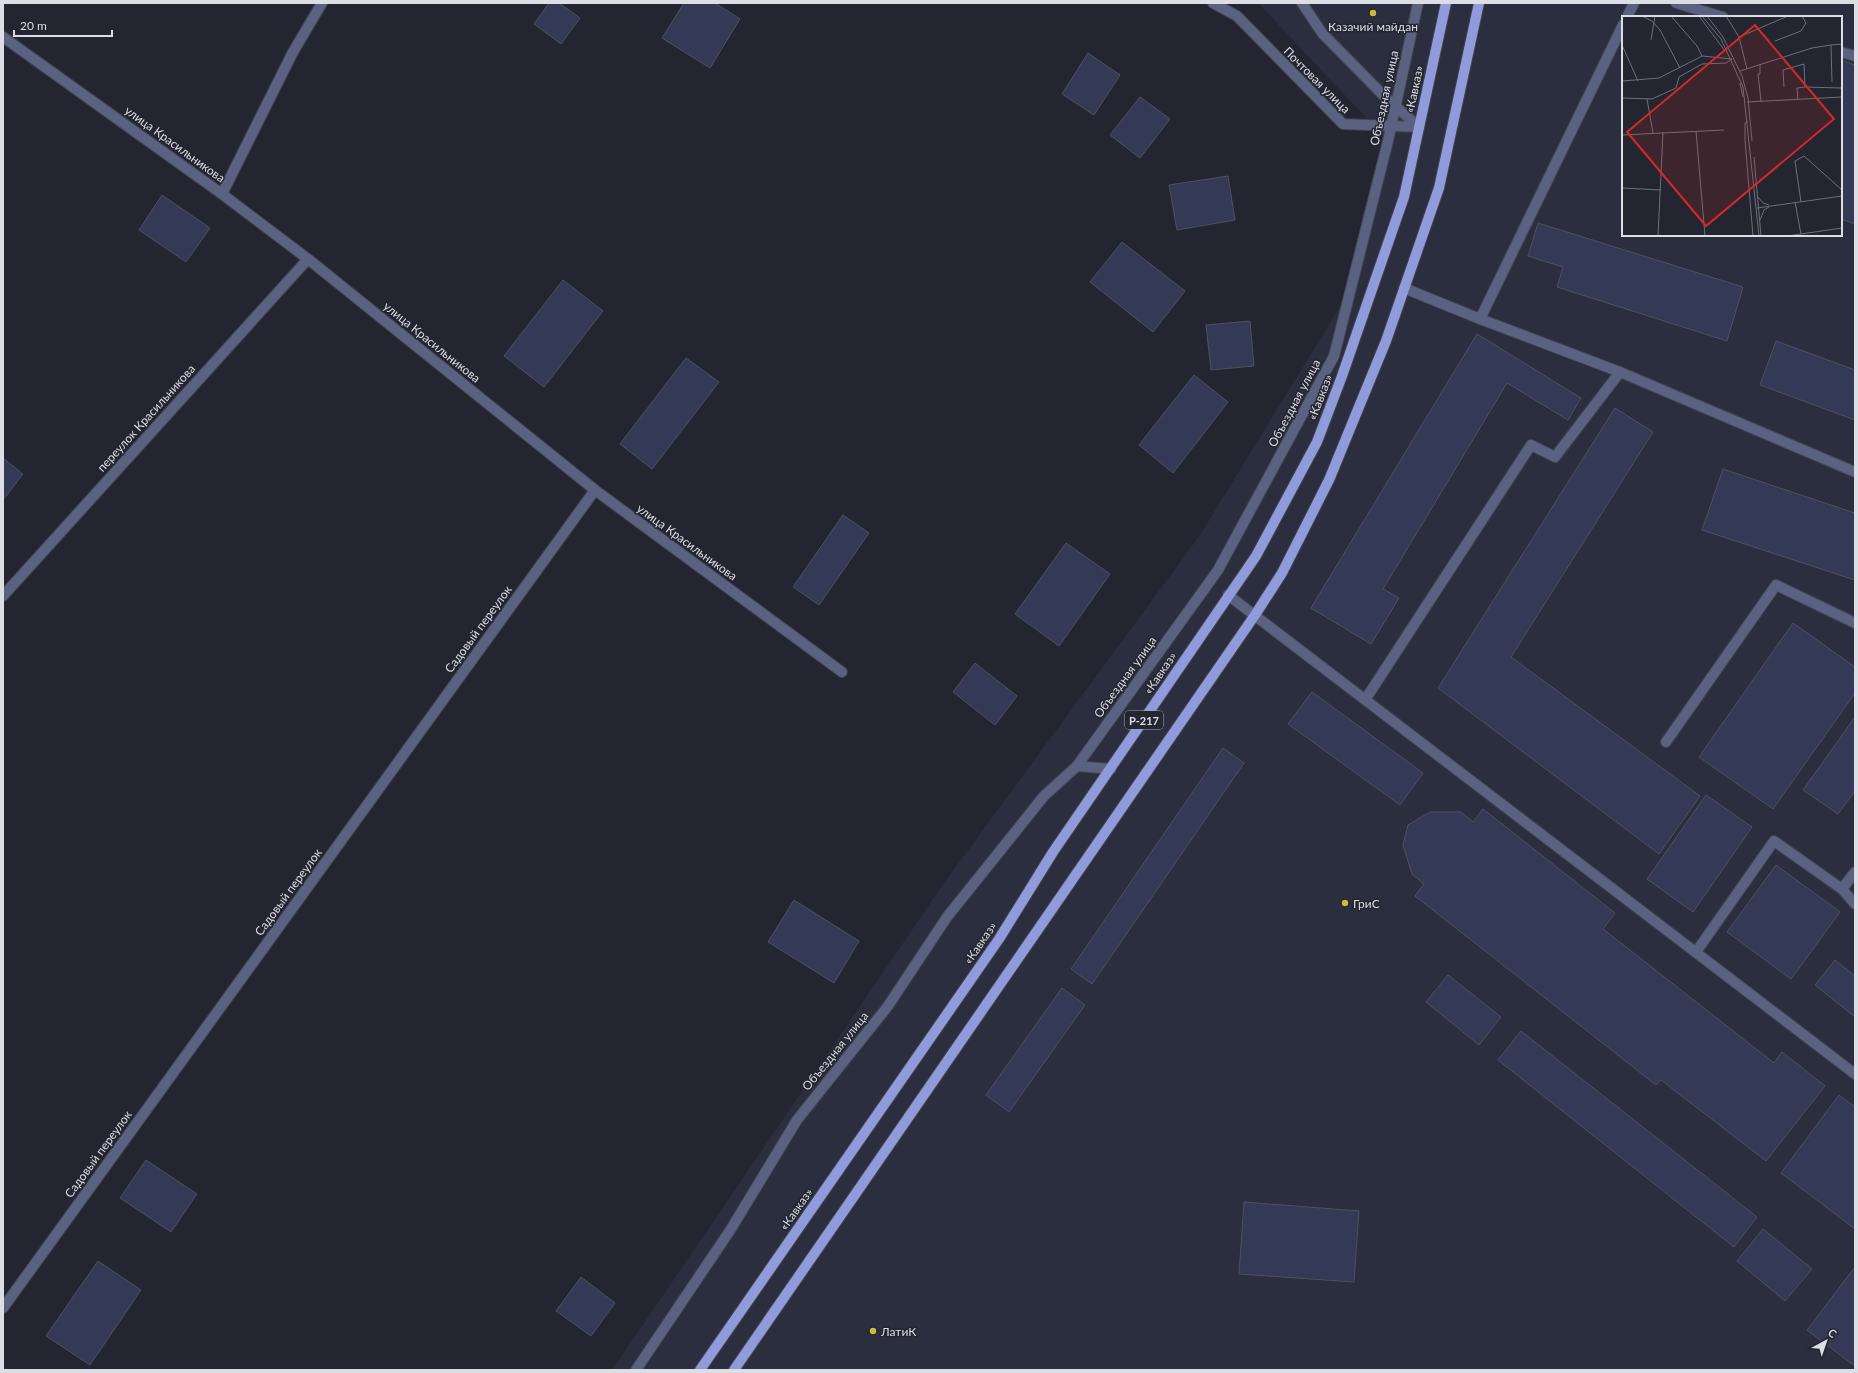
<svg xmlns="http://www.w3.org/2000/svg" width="1858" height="1373" font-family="Lato,sans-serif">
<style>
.built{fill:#2b2e3e;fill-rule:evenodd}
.building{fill:#343956;stroke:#4e515e}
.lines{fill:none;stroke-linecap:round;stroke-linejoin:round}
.minor-casing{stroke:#41434d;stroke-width:12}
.major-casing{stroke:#41434d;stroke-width:12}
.minor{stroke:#5b6180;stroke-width:10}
.major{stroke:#909bdb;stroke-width:10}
.poi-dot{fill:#ceb938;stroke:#232530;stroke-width:1.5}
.labels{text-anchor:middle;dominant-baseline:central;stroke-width:3;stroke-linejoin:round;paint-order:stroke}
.shield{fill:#232530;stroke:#a4a6af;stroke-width:1}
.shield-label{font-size:11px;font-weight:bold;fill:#dcdee6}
.poi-label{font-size:12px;fill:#dcdee6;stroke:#232530;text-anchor:start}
.street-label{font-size:12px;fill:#dcdee6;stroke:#232530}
.inset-road{fill:none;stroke:#6d6f79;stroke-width:1}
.view{fill:#d62828;fill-opacity:0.15;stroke:#d62828;stroke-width:2}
.inset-edge{fill:none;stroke:#dcdee6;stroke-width:2}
</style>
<rect width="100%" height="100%" fill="#232530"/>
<path class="built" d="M1258,3H1855V1370H612L946,880L1200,535L1358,277L1388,141ZM1623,17H1841V235H1623Z"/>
<path class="building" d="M549,3H559L580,18L561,44L534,24Z
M684,3H715L740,19L710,68L662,38Z
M1088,53L1120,75L1094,115L1062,94Z
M1841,60L1855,65V224L1841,219Z
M1140,97L1170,119L1140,158L1110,135Z
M1228,176L1235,220L1177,230L1169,185Z
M162,195L210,228L186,262L139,230Z
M1538,223L1743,287L1727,341L1557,287L1563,267L1528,256Z
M1122,242L1185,291L1153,332L1090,282Z
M563,280L603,311L544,387L504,356Z
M1250,321L1254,366L1211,370L1206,325Z
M1477,334L1581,398L1568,420L1507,383L1383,589L1399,598L1371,644L1311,608Z
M1776,341L1855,370V420L1760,385Z
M686,358L719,382L652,469L620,444Z
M1194,375L1228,402L1173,473L1139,445Z
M1615,408L1653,432L1511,657L1700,796L1659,854L1438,688Z
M3,458L23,474L3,500Z
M1723,469L1855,513V580L1702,530Z
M843,515L869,533L819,605L793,587Z
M1066,543L1110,574L1059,646L1015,614Z
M1793,623L1855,667V693L1773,809L1699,757Z
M975,663L1017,696L995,725L953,692Z
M1312,692L1423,773L1400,805L1288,724Z
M1855,717V791L1838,814L1803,790Z
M1223,748L1244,763L1092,984L1071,969Z
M1706,795L1752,827L1693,912L1647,879Z
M1483,809L1615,913L1603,929L1774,1063L1782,1052L1825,1086L1766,1161L1661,1080L1656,1085L1415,896L1424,884L1412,874L1403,845L1408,825L1430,812H1461L1473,822Z
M1776,865L1840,912L1791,979L1727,932Z
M794,900L859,941L834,983L768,942Z
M1835,960L1855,976V1017L1815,985Z
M1448,975L1501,1017L1479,1045L1426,1002Z
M1062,988L1085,1005L1009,1112L986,1095Z
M1521,1031L1757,1217L1734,1247L1498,1060Z
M1839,1095L1855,1107V1229L1781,1173Z
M146,1160L197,1194L171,1232L120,1198Z
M1244,1202L1359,1211L1354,1282L1239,1274Z
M1763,1229L1812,1269L1785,1301L1737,1261Z
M98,1261L141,1290L90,1365L46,1336Z
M1855,1267V1366L1807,1330Z
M581,1277L615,1303L591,1336L556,1311Z"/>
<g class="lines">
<g class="minor-casing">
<path id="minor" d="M1213,3L1237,16L1343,124L1419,127
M1302,3L1322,33L1385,97L1419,127
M1676,3L1723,17
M1627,17L1634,3
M3,37L222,194L308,259L595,490L842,672
M1841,52L1855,56
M222,194L293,52L322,3
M1404,288L1480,319L1620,372L1855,472
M1480,319L1623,25
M1228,595L1855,1074
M3,596L308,259
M1365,700L1531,445L1555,457L1620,372
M1666,742L1776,585L1855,623
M1077,766L1218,570L1334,356L1388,141L1418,3
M1842,889L1855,904
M1696,952L1774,841L1842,889L1855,872
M3,1308L595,490
M636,1370L731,1229L797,1120L888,1006L947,917L1044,796L1077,766L1111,769"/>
</g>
<g class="major-casing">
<path id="major" d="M700,1370L999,939L1053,852L1256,556L1317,442L1342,376L1404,197L1446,3
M734,1370L1255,615L1282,573L1329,480L1386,341L1439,188L1479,3"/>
</g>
<use href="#minor" class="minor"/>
<use href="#major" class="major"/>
</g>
<g class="poi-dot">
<circle cx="1373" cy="13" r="4"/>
<circle cx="1345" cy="903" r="4"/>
<circle cx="873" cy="1331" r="4"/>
</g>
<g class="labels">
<rect class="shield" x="1125" y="711" width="38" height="18" rx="3"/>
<g class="shield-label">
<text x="1144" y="720">Р-217</text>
</g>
<g class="poi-label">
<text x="1373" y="26" text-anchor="middle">Казачий майдан</text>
<text x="1353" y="903">ГриС</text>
<text x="881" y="1331">ЛатиК</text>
</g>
<g class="street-label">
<text transform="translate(1317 80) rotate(45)">Почтовая улица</text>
<text transform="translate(1414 89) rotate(-78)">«Кавказ»</text>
<text transform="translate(1384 98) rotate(-78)">Объездная улица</text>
<text transform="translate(175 144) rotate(36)">улица Красильникова</text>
<text transform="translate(432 342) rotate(39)">улица Красильникова</text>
<text transform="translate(1320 397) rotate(-69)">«Кавказ»</text>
<text transform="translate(1294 403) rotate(-62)">Объездная улица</text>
<text transform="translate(146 418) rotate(-48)">переулок Красильникова</text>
<text transform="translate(687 542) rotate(36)">улица Красильникова</text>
<text transform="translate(478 629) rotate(-54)">Садовый переулок</text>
<text transform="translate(1160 673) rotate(-56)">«Кавказ»</text>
<text transform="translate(1125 677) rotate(-54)">Объездная улица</text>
<text transform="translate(288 892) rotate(-54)">Садовый переулок</text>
<text transform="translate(980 943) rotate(-56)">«Кавказ»</text>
<text transform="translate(835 1051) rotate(-51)">Объездная улица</text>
<text transform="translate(98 1154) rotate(-54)">Садовый переулок</text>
<text transform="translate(796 1209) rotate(-55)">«Кавказ»</text>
</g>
</g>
<g transform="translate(1622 16)">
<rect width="220" height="220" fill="#232530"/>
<path class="inset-road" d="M20,0L30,5L38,14L58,52M49,0L75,30L80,40M77,0L103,35M80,0L99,23L121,71L137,220M85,0L101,21L120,60L126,82L130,125M104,0L117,21M29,24L33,0M153,25L179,15L184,7L180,0M0,29L16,65M138,48V58H136L139,85M125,53L117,21L166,0M118,55L190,32L209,29M0,65L37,62L80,40L110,43M210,66L209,29L220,28M118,67L121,81M162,71L161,54L182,48L183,71L175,72L176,84M183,71L220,72M0,82L30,83L54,72L57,61L80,48L104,47L110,43M25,83L31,117M125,86L220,81M126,105L123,107V124L131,220M74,115L83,220M0,119L102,114M132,141L139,220M0,172L39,174M136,181L141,187L147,189M173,186L179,218M179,186L173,145L182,140L220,174M135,192L220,180M138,204L142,194L147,191M36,220L41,116M165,220L220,212"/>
<path class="view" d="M133,9L212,103L84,210L5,116Z"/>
<rect width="220" height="220" class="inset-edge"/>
</g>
<rect width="1858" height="1373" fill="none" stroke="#dcdee6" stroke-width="8"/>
<g transform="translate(1826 1341) rotate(40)" stroke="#232530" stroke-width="3" paint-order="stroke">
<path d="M0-3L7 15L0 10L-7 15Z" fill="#dcdee6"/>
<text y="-6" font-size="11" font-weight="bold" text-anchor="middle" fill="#dcdee6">С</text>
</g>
<path d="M14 30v6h98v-6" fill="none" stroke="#dcdee6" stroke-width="2"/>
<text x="20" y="30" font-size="12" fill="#dcdee6" stroke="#232530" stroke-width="3" paint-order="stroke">20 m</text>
</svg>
